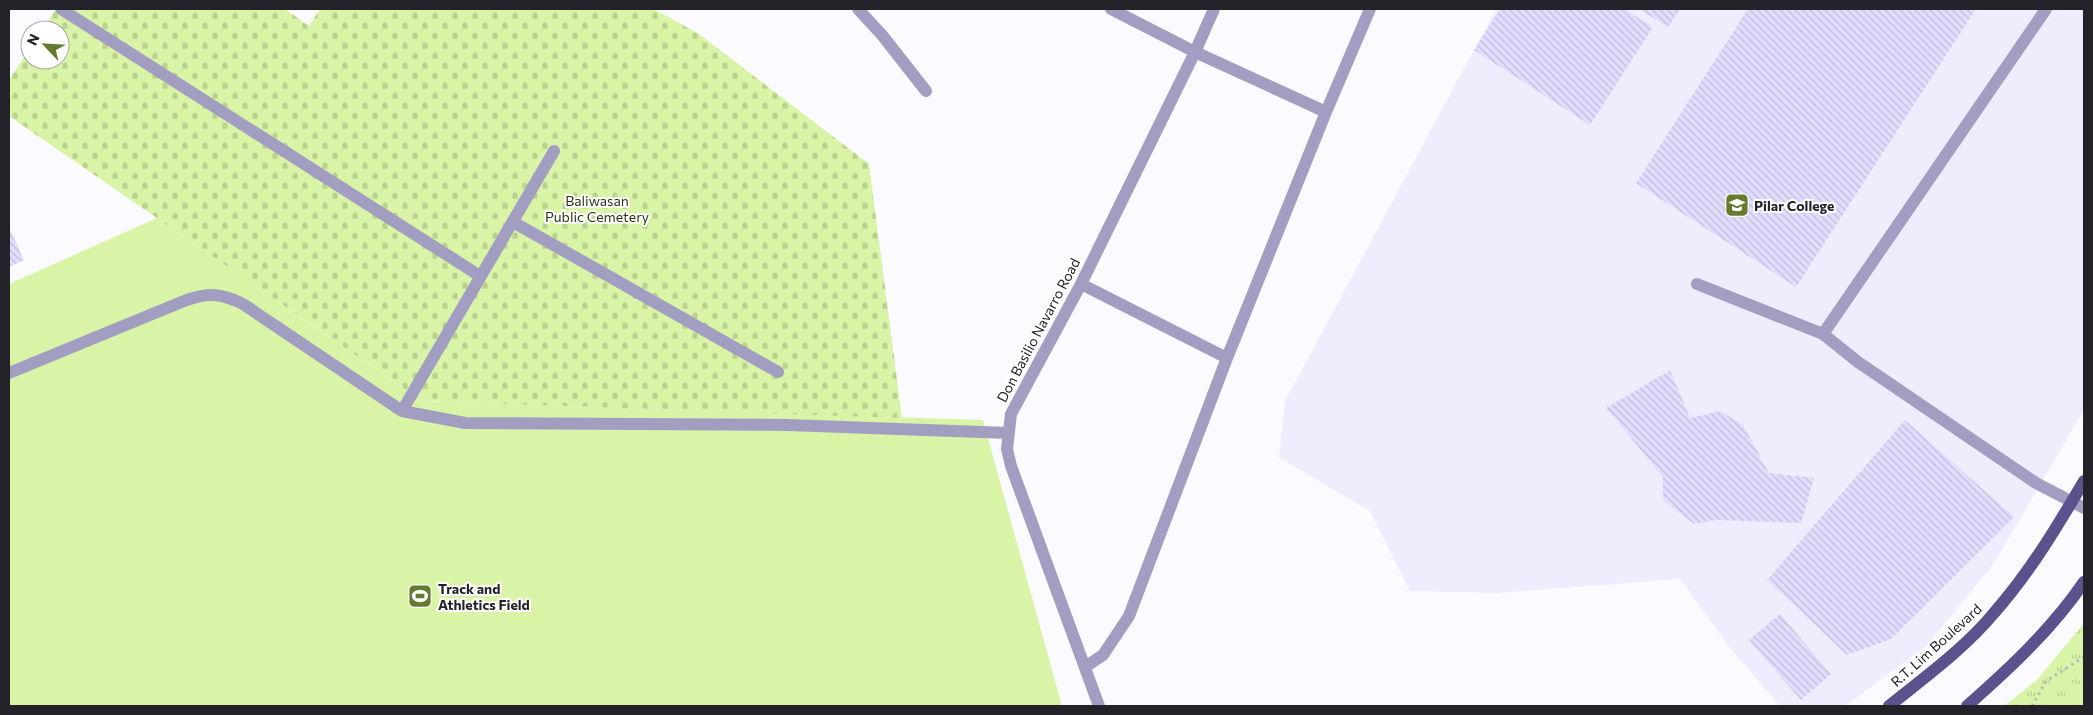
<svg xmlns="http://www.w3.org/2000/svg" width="2093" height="715" font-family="Commissioner,sans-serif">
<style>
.built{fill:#efedfd}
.grass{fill:#d9f4a6}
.cemetery{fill:url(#cemetery-stones)}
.park{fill:url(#park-tufts)}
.building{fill:url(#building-back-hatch)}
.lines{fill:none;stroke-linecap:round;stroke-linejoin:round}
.path{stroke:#b9b8bd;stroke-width:3;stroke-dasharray:2.5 4;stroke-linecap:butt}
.minor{stroke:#a29ec1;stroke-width:12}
.major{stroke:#5b518d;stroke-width:12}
.labels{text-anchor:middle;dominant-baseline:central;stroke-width:4;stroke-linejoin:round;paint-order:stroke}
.park-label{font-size:14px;fill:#2a3512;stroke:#fff}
.poi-label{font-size:14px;font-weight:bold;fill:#232229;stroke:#fff;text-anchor:start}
.street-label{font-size:14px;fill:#232229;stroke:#fff}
</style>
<defs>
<pattern id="cemetery-stones" width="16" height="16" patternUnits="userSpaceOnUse" patternTransform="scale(1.25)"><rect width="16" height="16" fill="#d9f4a6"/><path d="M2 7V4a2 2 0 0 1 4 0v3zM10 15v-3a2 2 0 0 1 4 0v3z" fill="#bad18f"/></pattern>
<pattern id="park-tufts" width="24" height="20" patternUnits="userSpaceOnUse" patternTransform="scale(1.25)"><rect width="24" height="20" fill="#d9f4a6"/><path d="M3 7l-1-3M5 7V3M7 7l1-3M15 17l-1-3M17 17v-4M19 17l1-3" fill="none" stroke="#bad18f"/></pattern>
<pattern id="building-back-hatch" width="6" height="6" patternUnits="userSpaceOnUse" patternTransform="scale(1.25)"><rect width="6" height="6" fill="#e0ddfe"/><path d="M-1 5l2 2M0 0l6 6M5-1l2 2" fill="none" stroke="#c0bdda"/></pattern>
</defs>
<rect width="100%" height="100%" fill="#fbfbff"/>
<path class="built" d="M1496,9H2084V410L1993,565L1926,646L1845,706H1780L1731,649L1680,579L1498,593L1410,591L1370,511L1279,458L1285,401Z"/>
<path class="grass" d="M157,218L422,401L983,420L1062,706H9V284Z"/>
<path class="cemetery" d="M56,9H285L309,26L320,9H654L699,34L869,164L902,418L422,401L9,116V80L30,48V60H60V30H42Z"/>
<path class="park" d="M2084,623V706H2004L2037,680Z"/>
<path class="building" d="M1500,9H1624L1653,27L1590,125L1474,50Z
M1639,9H1680L1668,27Z
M1748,9H1976L1796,287L1636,183Z
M9,227L24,260L9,267Z
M1670,370L1690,418L1720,411L1743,425L1769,473L1814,478L1801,523L1716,520L1694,524L1663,500V477L1606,408Z
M1905,420L2014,517L1891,639L1847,655L1767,580Z
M1780,614L1831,674L1801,700L1749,640Z"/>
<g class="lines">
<path class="path" d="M2032,706L2046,681L2084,657"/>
<path class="minor" d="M61,9L480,276
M858,9L882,35L926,91
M1111,9L1195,52L1326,112
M513,222L778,372
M1081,284L1227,358
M1697,284L1823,334L1858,362L2036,483L2084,508
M1823,334L2046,9
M9,373L184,301C207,292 221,293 243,304L402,411L465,423L788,425L1008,433
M402,411L554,151
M1085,667L1103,655L1129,616L1227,358L1326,112L1370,9
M1099,706L1011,466L1007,449L1011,414L1081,284L1195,52L1214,9"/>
<path class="major" d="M1889,706C1925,677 1964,649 1994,613C2030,572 2057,527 2084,481
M1967,706C2010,668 2052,629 2084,582"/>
</g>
<defs>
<g id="university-square" transform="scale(1.25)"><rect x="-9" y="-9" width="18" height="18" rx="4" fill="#657c2e" stroke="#fff"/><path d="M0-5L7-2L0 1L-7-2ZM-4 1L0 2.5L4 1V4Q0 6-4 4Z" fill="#fff"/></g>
<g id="stadium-square" transform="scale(1.25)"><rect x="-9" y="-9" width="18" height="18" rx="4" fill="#657c2e" stroke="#fff"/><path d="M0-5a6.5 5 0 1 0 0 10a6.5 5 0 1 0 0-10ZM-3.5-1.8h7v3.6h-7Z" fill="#fff"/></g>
</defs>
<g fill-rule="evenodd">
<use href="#university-square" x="1737" y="205"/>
<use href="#stadium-square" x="420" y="596"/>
</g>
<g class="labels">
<g class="park-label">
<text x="597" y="200">Baliwasan<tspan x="597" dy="16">Public Cemetery</tspan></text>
</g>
<g class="poi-label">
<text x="1754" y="205">Pilar College</text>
<text x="438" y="588">Track and<tspan x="438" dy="16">Athletics Field</tspan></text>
</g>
<g class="street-label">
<text transform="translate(1038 330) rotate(-62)">Don Basilio Navarro Road</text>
<text transform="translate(1936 645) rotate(-42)">R.T. Lim Boulevard</text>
</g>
</g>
<rect width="2093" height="715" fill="none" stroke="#232229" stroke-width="20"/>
<g transform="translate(45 45) rotate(295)"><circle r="24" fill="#ffffff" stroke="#a7a7a9"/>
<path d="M0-4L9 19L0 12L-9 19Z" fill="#657c2e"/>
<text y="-8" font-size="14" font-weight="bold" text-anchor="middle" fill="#232229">N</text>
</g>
</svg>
